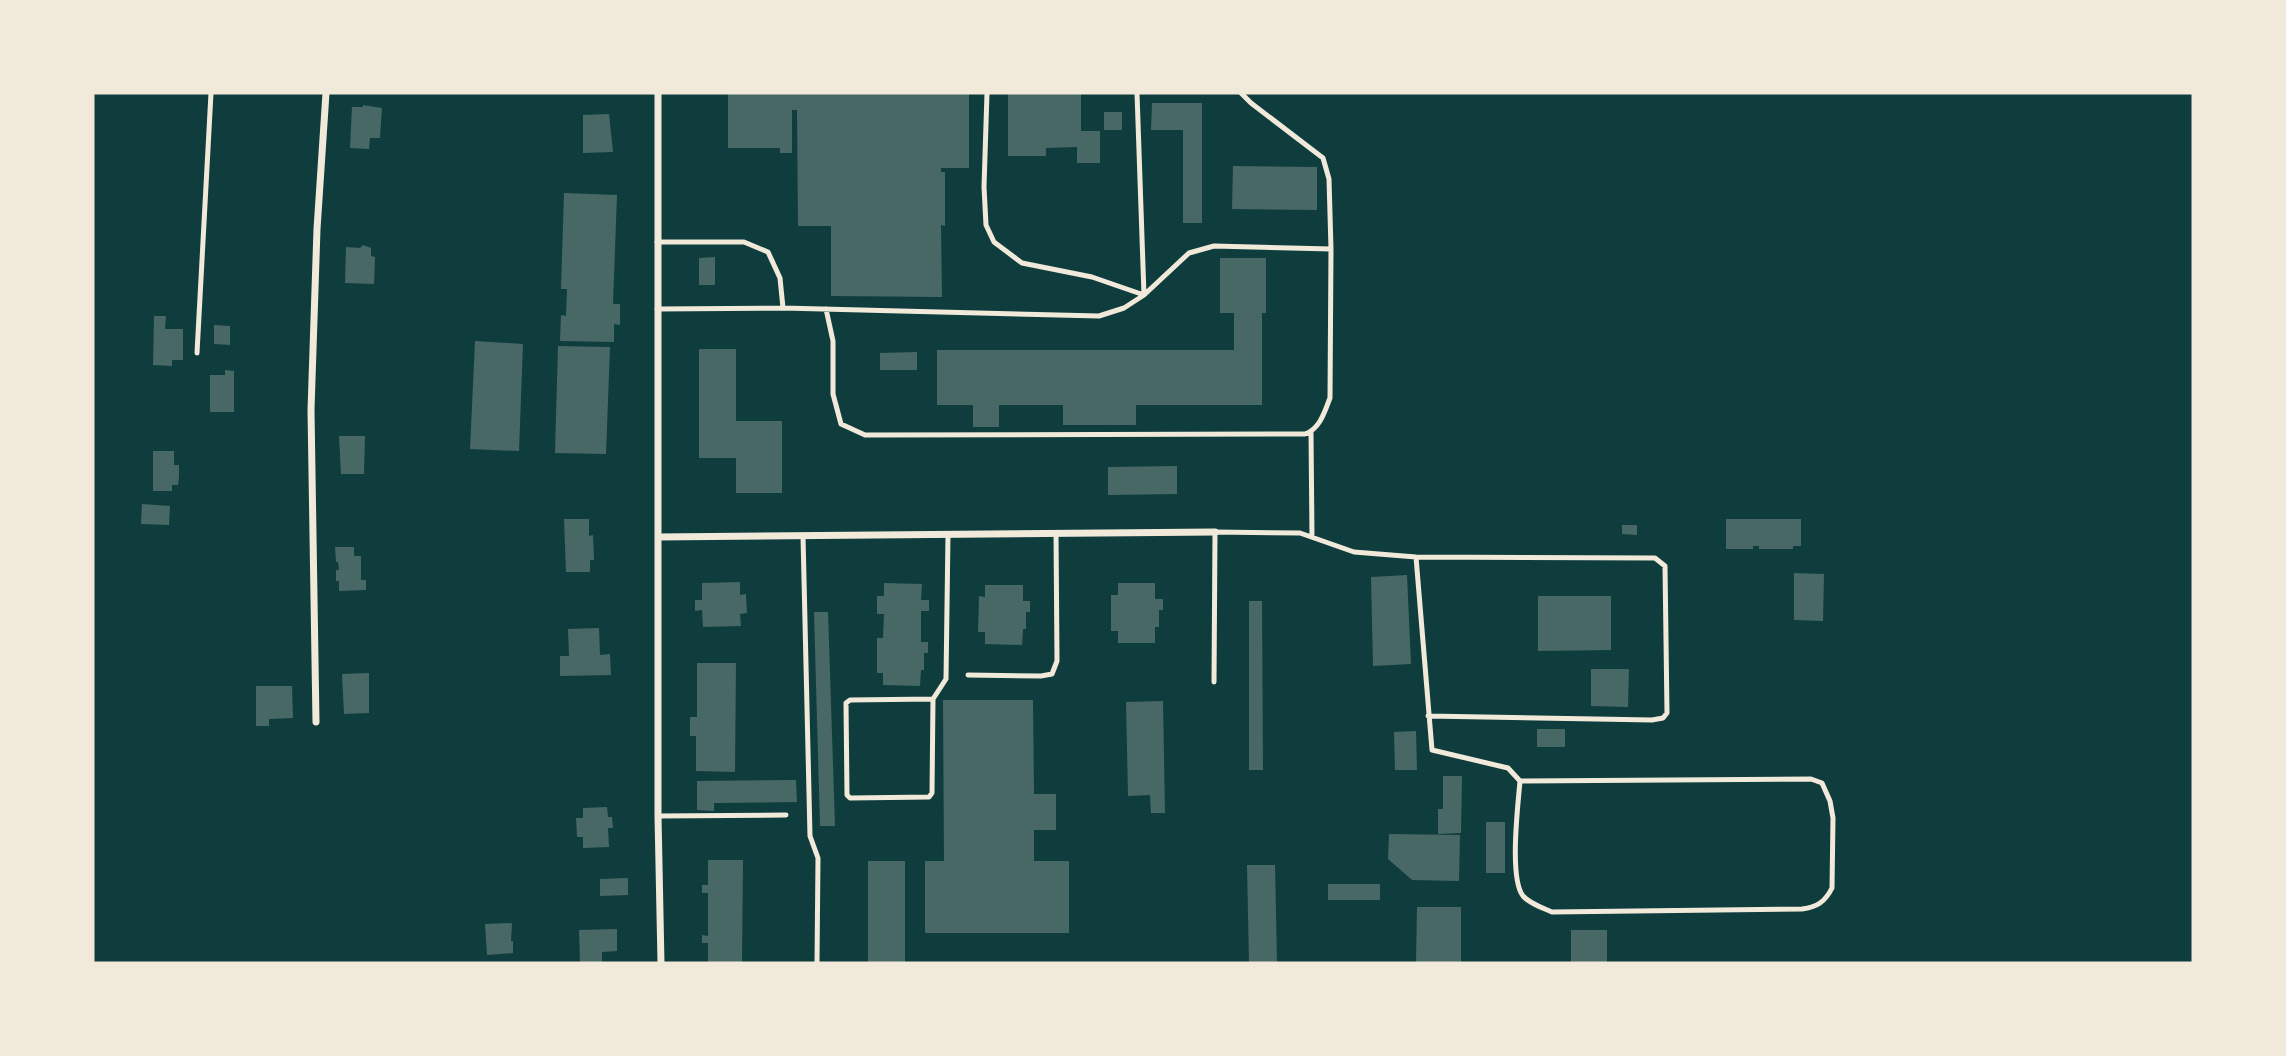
<svg xmlns="http://www.w3.org/2000/svg" width="2286" height="1056" font-family="Poppins,sans-serif">
<style>
.building{fill:#486865}
.lines{fill:none;stroke-linecap:round;stroke-linejoin:round}
.service{stroke:#f1e9da;stroke-width:5}
.minor{stroke:#f1e9da;stroke-width:7}
</style>
<rect width="100%" height="100%" fill="#0f3d3e"/>
<path class="building" d="M728,93H969V168H941V172H945V226L941,225L942,297L831,296V226H798L797,110H792V153H780V148H728Z
M1008,93H1081V131H1100V163H1077V147L1046,148V156H1008Z
M1152,103H1202V223H1183V130H1151Z
M363,105L382,108L380,138H370L369,149L350,148L352,107H363Z
M1104,112H1122V130H1104Z
M609,114L613,152L583,153V115Z
M1233,166L1317,167V210L1232,209Z
M564,193L617,195L613,304H620V325L614,324V342L560,341L561,315L566,316L567,289H561Z
M363,245L371,248V256L375,257L374,284L345,283L346,247L360,248Z
M715,257V285H699V258Z
M1220,258H1266V313H1262V405H1136V425H1063V405H999V427H973V405H937V350H1234V313H1220Z
M154,316H166L165,329H183V360H172V366L153,365Z
M214,325L230,326V345L214,344Z
M475,341L523,344L519,451L470,449Z
M558,346L610,347L606,454L555,453Z
M699,349H736V421H782V493H736V458H699Z
M917,352V370H880V353Z
M225,370L234,371V412H210V375H225Z
M339,436H365L364,474H341Z
M153,451H174V465H179V477L178,485H172V491H153Z
M1177,466V494L1108,495V467Z
M142,504L170,506L169,525L141,524Z
M564,519H589V536L593,535L594,560H590V572H566Z
M1726,519H1801V546H1793V549H1759V546H1753V549H1726Z
M1622,525H1637V535L1622,534Z
M335,547H354V556H361V580H366V590L339,591V581H336V570H339L338,562H336Z
M1794,573L1824,574L1823,621L1794,620Z
M1407,575L1411,664L1373,666L1371,577Z
M740,582V595L746,594L747,613L740,614L741,626L703,627L702,610L695,611V600H702V583Z
M884,583L922,584L921,600H929V611H921V642H928V653H924V670H921L920,686L883,685V673H877V638H883L884,614H877V596H884Z
M1118,583H1155V599H1163V610H1159V627H1155V643H1118V631H1111V595H1118Z
M985,585H1023V601H1030V612H1026V629H1023L1022,645L985,644V632H978L979,596L985,597Z
M1538,596H1611V650L1538,651Z
M1249,601H1262L1263,770H1249Z
M814,612H828L835,826H820Z
M599,628L600,655L610,654L611,675L560,676V656H569L568,629Z
M697,663H736L735,772L696,771V736H690V717H697Z
M1591,669H1629L1628,707L1591,706Z
M369,673V713L344,714L342,674Z
M256,686H292L293,718L269,719V726H256Z
M943,700H1033L1034,794H1056V830H1034V861H1069V933H925V861H944Z
M1163,701L1165,813H1151L1150,795L1128,796L1126,702Z
M1537,729H1565V747H1537Z
M1416,731L1417,770H1395L1394,732Z
M1443,776H1462L1461,833L1438,834V809H1443Z
M796,780L797,802L714,803V811L697,810V781Z
M607,807L608,817H612L613,828H608L609,847L583,848V837H577L576,818H583V808Z
M1486,822H1505V873H1486Z
M1389,834L1460,835L1459,881L1412,880L1388,859Z
M708,860H743L742,962H708V943H702V935L708,936V893H702V885H708Z
M868,861H905V963H868Z
M1247,865H1275L1277,963H1249Z
M628,878V895L600,896V879Z
M1328,884H1380V900H1328Z
M1417,907H1461V963H1416Z
M512,923L511,941H513V953L487,955L485,924Z
M617,929V951L602,952V963H580L579,930Z
M1571,930H1607V963H1571Z"/>
<g class="lines">
<path class="service" d="M987,93L984,187L986,225L994,242L1022,263L1092,277L1144,295L1137,93
M657,242H744L768,252L780,278L783,308
M657,309L783,308L1099,316L1124,308L1144,295L1189,253L1214,246L1331,249
M826,309L833,341V394L841,424L865,435L1305,434C1320,429 1325,411 1330,398L1331,249L1329,179L1323,158L1251,103L1241,93
M197,353L211,93
M1311,432L1312,537
M803,536L810,836L818,858L817,963
M1416,557L1432,750L1508,768L1520,781L1811,779L1822,783L1830,801L1833,818L1832,888C1825,902 1817,907 1802,909L1552,912C1543,908 1530,904 1523,896C1509,878 1518,805 1520,781
M968,675L1041,676L1052,674L1057,661L1056,533
M1214,682L1215,532L1300,533L1354,552L1416,557L1655,558L1665,566L1667,713L1663,718L1652,720L1428,716
M933,699L932,793L929,797L850,798L847,795L846,703L850,700L933,699L946,679L948,534
M658,816L786,815"/>
<path class="minor" d="M658,93V816L661,963
M658,537L1215,532
M316,722L311,410L317,229L326,93"/>
</g>
<rect width="2286" height="1056" fill="none" stroke="#f1e9da" stroke-width="189"/>
</svg>
